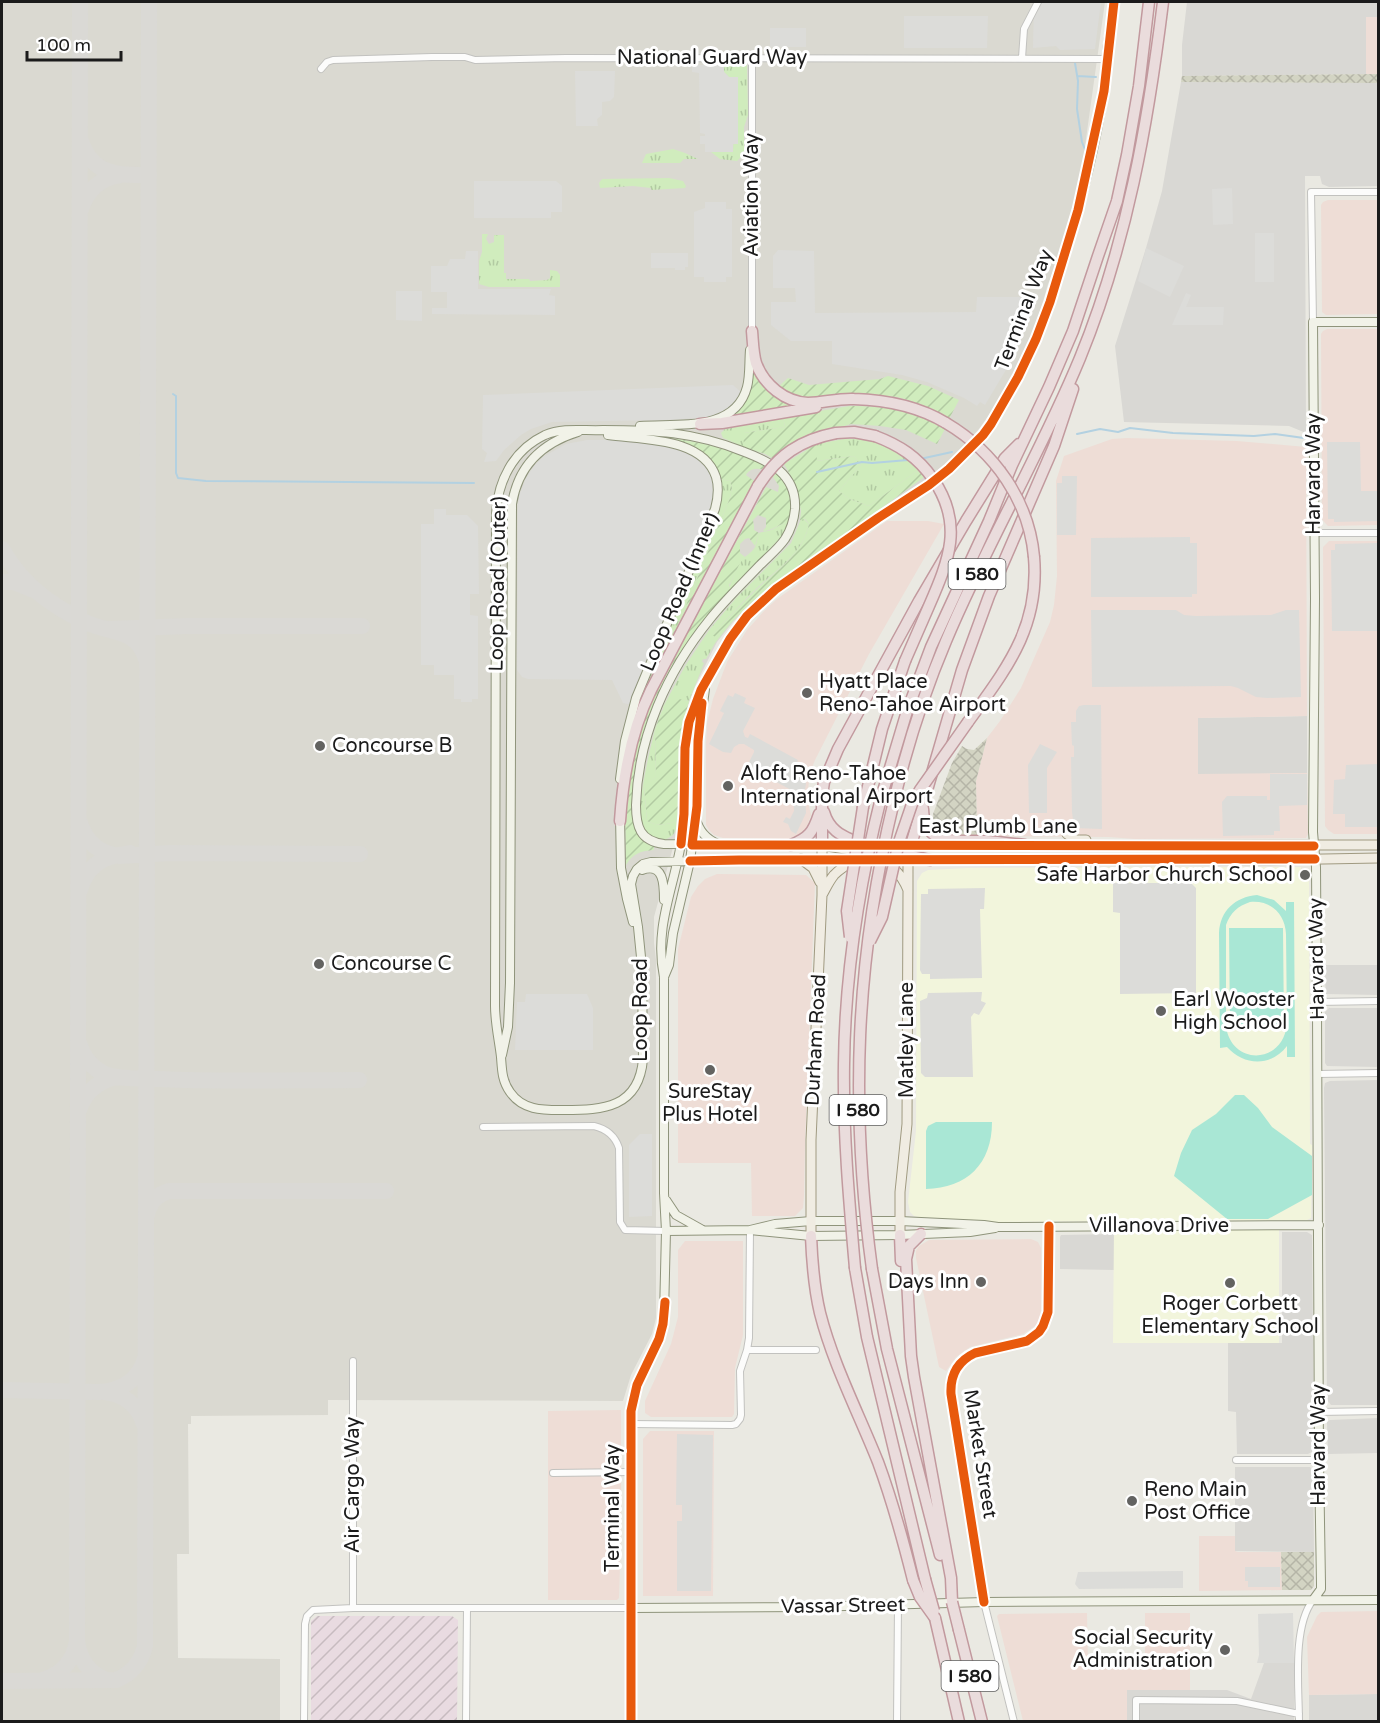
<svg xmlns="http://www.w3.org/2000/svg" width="1380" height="1723" font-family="'Varela Round',sans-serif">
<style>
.residential{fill:#d9d8d4}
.commercial{fill:#eeddd6}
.industrial{fill:url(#industrial-furrows)}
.education{fill:#f2f5dc}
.airport{fill:#dad9d1}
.construction{fill:url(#construction-cross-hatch)}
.grass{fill:url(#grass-tufts)}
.garden{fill:url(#garden-furrows)}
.pitch{fill:#a9e7d5;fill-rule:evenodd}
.parking{fill:#dcdcd9}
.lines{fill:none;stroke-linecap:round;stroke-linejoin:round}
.stream{stroke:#b3d1e1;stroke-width:2}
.taxiway{stroke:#dad9d5;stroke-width:16}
.street-casing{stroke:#c2c2bf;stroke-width:8}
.secondary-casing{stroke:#8f947b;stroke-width:10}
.primary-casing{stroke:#a09a80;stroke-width:11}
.highway-casing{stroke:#c2999e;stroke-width:13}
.street{stroke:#fcfcfb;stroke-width:6}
.secondary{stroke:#f1f2e8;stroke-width:8}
.primary{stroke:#f0ece2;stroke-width:9}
.highway{stroke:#eadcdc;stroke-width:10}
.highway-bridge-casing{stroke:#c2999e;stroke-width:13;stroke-linecap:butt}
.highway-bridge{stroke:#eadcdc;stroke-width:10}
.cycleway-casing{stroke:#fff;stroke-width:13}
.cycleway{stroke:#e8590c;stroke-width:9}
.poi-dot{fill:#636361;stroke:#fff;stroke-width:2}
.labels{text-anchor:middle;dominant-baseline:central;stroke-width:6;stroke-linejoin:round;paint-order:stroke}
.shield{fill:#fff;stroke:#5f5f5f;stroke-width:1.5}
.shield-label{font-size:18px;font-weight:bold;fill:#1b1b1b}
.street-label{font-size:20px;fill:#1b1b1b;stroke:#fff}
.poi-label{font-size:20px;fill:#1b1b1b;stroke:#fff;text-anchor:start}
</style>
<defs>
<pattern id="industrial-furrows" width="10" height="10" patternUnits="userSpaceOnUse" patternTransform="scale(1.5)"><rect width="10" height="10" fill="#e9dbe1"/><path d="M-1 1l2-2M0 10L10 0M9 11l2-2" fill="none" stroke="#c7bbc0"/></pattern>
<pattern id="construction-cross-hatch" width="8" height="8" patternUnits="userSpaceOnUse" patternTransform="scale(1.5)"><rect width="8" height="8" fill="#d3d4c3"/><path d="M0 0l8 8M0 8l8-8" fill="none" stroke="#b5b5a7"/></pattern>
<pattern id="grass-tufts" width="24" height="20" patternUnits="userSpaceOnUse" patternTransform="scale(1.5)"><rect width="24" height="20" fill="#d0ecbd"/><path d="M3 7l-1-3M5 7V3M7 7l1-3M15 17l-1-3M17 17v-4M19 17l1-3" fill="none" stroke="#b2caa2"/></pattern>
<pattern id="garden-furrows" width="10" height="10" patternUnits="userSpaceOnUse" patternTransform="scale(1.5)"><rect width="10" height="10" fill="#d0ecbd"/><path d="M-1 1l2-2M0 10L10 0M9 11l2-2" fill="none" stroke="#b2caa2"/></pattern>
</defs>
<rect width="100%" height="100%" fill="#eae9e2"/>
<path class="residential" d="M1187,2H1378V17L1366,18V74L1182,76V45Z
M1181,82L1378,83V186L1329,187L1322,184L1320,176H1305L1306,433L1289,426L1124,422L1115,346L1146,248L1162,191Z
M1307,716V773L1198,775V718Z
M1324,965H1378V995L1326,994Z
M1329,1008H1378V1067L1327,1066L1325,1063V1012Z
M1378,1080V1405H1331L1327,1400L1324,1088L1325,1083L1330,1081Z
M1282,1232H1307L1312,1235L1314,1448L1312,1452L1308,1454H1237L1236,1412L1228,1411V1343H1282Z
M1114,1234V1270L1060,1269V1237L1061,1235Z
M1378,1418V1453L1328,1454L1327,1422L1330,1420Z
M1235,1467H1310L1313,1470L1314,1552L1235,1551Z
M1264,1663H1294V1721H1127V1690H1227L1251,1699Z
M1378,1694V1721H1309V1695Z"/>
<path class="commercial" d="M1366,17H1378V74H1366Z
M1328,200H1378V314L1326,315L1322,312L1321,205L1323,202Z
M1327,329H1378V525L1328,526L1325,523L1322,519L1321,334L1323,331Z
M1127,438L1237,441L1306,447L1307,716L1198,718V774L1307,773L1308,834L1306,838L1135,839L1109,837L977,836L976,781L987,738L1000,721L1021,688L1050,622L1054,605L1057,576L1056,481L1064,456L1112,439Z
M887,521H928L944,524L869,654L815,760L810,773L807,798L811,815L805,832L798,838L789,839L723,838L714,835L709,830L706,825V743L707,723L713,699L727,662L747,630L764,611L777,599Z
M1329,541H1378V834H1334L1328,830L1325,826L1323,547Z
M717,874L806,875L815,883L805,1143L804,1196L803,1208L795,1216H752L751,1163H678V949L691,897L698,886L705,879Z
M1031,1239L1038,1242L1041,1248V1310L1039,1319L1035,1326L1023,1334L970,1347L956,1357L946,1371L939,1367L916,1258V1251L919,1246L929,1240Z
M685,1241H743V1335L735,1368L734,1414L732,1417H651L645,1413V1401L671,1344L678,1317V1250Z
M621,1410V1535L619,1598L617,1600H548V1411Z
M650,1431H714L713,1596H643V1439Z
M1199,1536H1235V1551L1238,1552H1281L1282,1590L1199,1591Z
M1378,1611V1694L1309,1695L1307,1637L1317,1616L1321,1612Z
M1087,1613L1088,1665H1145V1613H1190V1690H1127V1721H1023L997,1616L999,1614Z"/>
<path class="industrial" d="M317,1616H452L458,1620L457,1721H311V1621Z"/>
<path class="education" d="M1301,867V871H1309L1310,1144L1312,1145V1156L1311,1218L1307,1220L990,1222L919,1217L914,1216L910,1212L908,1202L916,1131L917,881L922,873L928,870L968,868Z
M1279,1226V1343H1113L1114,1227Z"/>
<path class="airport" d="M2,2H1105L1081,175L1059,256L1048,284L1040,312L1022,359L1001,398L979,429L954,456L924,482L805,561L752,603L733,622L717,642L694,688L686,711L681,736L678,829L654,917V943L656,960V1318L652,1334L631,1375L623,1401L328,1400V1415L191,1416V1424H188L189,1554H177L178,1658L280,1659V1721L2,1722Z"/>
<path class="construction" d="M1378,74V83L1181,82L1182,76Z
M987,738L976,781L977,836L957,835L946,833L938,828L933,820V814L952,763L962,746L967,749L974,750Z
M1281,1552H1314V1586L1311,1590H1282Z"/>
<path class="grass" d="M724,63H739L747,65L748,115L744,127V151L742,156L737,161L720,159L711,152L733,151L737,77H729L724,72Z
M673,149L685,153L698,159H684L680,163H642L646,154Z
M669,178L683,181L686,186L685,188L651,190V188L633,186L600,188L599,183L602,179Z
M482,234H488L486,239L489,244L494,242V235H504V273H506V279H529L530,281L547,280L550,278V270L557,271L560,275V287H489L479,284V261L482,252Z
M783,417L785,427L744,433V447L723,438L721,433L725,429Z
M844,439H867L889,446L921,468L869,506L849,499L839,491L861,465L854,456L816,461V444Z
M720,479L730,481L732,488L730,498L676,630L671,634H666L718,510L722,492Z
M801,519H804L809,524C803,553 779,568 759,586C743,601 728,618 713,634L718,638L706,659H703L702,662L704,663L689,701L684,700L667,712H663V707L685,666L709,630L736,598L791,543Z
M786,523L788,524L781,537L730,590L729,589C729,586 739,564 740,562C744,556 751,554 755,547C757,543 757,538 759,533C763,531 767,532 771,530C776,528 780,524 786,523Z
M655,729L656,777L644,787L647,821C658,827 667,824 678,821C676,847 649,844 642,823C636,804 650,750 655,729Z"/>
<path class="garden" d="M753,363L757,373L801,406L728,419C749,402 754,390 753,363Z
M888,376L928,386L959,400L949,419L914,402L897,397L855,394L801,398L778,387L788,378L809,385L880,379Z
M850,406C890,406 910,410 946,427L937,444L906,430L880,426L851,424L821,433L774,459L765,454L744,447L743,433L785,427L783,417Z
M655,437C697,439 730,450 769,466L765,470C758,468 750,468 746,475L757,483L630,732L646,681L666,634H671L676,630L730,498L732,488L730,481L720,479C709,446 686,446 655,437Z
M816,444L817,461L854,456L861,465L839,491L849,499L869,506L921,468L927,475L752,602L732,622L714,644L717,638L712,635C727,619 742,603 758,588C778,569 803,554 809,524L805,519L800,520L801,511L796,485L784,464Z
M776,473C790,487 794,504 788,524L786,523C777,525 772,531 763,531L766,527V518L758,515L753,520L754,526V530L759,533L755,546L749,538L745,539L740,544V553L745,557C737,565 735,576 729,585L730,590L687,642L664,683L651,712L635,827C638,836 645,842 654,846V850C641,851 633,853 626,865L625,807L632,756L645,715L695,618L766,487L778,492L779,486L773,477Z
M679,699L689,701L681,736L678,821C667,824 658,827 647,821L644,786L656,777L655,729L662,710L667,712Z"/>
<path class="pitch" d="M1257,895L1274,900L1286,911V902H1294L1295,1057H1287V1046C1271,1067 1244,1066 1227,1047L1220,1048L1219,933C1220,911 1235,897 1257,895ZM1250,902C1270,900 1285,913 1286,934L1287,1024C1283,1065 1231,1066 1226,1026V925C1230,913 1238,906 1250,902Z
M1229,928H1283L1284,1029H1230Z
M1235,1095H1244L1258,1108L1272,1127L1312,1156V1195L1268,1219H1227L1174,1176L1181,1153L1192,1130L1216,1114Z
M936,1122H992C992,1164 967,1188 926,1189V1131L928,1126Z"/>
<path class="parking" d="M1034,2H1101L1095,49L1060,50L1056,46L1033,48Z
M904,16H988L987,48H904Z
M770,28H806V47H770Z
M692,65H724V72L729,77H738V144H733V152H705V144H700V136H705V134L700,133L699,73L692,72Z
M575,71H615L614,97L610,101L602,102V115L597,119L598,126H576Z
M474,181H556L562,186V212H551V218H474Z
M1232,188L1233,224L1213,225L1212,189Z
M705,202H726V209H732V277H726V282H704V277H694V212L705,208Z
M1255,233H1274V282H1255Z
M1146,248L1184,266L1170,297L1138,281Z
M778,250L814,251L815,313L976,312L977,297H1035L1007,368L985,405L980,402L977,406L964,398L927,382L902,375L832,364V341H791L771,325V302H796L795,288H773V256Z
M466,251H478V289H551L549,295L555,296V315L432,314V308H447V292H431V266H447L450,259H465Z
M651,253H688V267H685V270H675V268H651Z
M396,291H422V321L396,320Z
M1186,293L1191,295L1186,307H1224L1223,325H1172Z
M733,385L742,393L730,409L712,417L665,420L552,422L531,429L521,435L504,450L496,461L484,462L487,453L482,449L483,395Z
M587,440H627L647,441L695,453L713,475L715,501L632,705L623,703L612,680L528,679L522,677L517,670L518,509L519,496L526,478L534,466L543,457L566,444Z
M1327,442H1360L1361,491H1378V521L1334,522V519H1328Z
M1062,476H1077L1076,535H1057V483H1062Z
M434,509H446V515H467L478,526L479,594H470V615L478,616V699H472V702H461V699H454V675H434V665H421V524H434Z
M1190,537V543H1197V594H1192V597H1091V538Z
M1378,543V631H1332L1331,550H1335V544Z
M1091,610H1176L1184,615L1196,616L1271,615L1286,610H1299L1301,697L1267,698L1256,697L1238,688L1231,686L1092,687Z
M735,693L746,698L744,703L755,708L743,731L745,737L748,738L750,734L798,760L796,765L808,770L805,790L806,813L796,834L791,831L788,824L783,822L786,817L790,819L794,811L793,791L747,766L754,752V750L744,744H739L734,747L731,753L723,752L709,744L724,713L720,711L728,695L733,697Z
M1084,705H1101L1102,829L1074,828L1072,812L1071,757H1074V746L1072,745L1071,722H1076V711L1079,706Z
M1040,744L1057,752L1047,768V813H1029L1028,765Z
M1378,764V827H1345V814H1333L1334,780L1345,779L1346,765Z
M1270,774H1307V805L1279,806L1280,831H1274V835L1223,836L1222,802L1227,796H1267V800H1270Z
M1113,883H1191L1196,888V993L1120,994V913L1113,912Z
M985,888L984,909H980L982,978L930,979V974H922L920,970L921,894H928V889Z
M982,992L981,1001L986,1003L979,1015L974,1013L971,1017L973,1077H925L921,1073L920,1001L927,998L928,993Z
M526,994H587L593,1008V1050H515L517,1002H525Z
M640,1134H652V1216L629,1217V1145Z
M677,1434L713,1435L711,1591H677V1521H682V1505H676Z
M1245,1567H1280V1587H1248V1581H1245Z
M1183,1571V1588L1079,1589L1075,1584L1078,1572Z
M1293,1613L1294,1663H1257L1259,1655L1258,1614Z"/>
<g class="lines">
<path class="stream" d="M1075,63L1078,81L1077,109L1082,142L1088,157
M1077,76L1096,77
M173,394L176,396V473L178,478L206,481L474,483
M1077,434L1100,429L1118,432L1130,428L1173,433L1254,436L1275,434L1311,439
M920,459L952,452
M817,472L862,462L872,463L908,460"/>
<path class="taxiway" d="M80,2L77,1640C79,1658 88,1673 106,1680
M81,141C93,176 118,175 149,175
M81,209C87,190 101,178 120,175
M2,549C17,576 41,598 68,613C78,619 90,625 102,628C124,633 140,636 147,662
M2,582H14L31,589
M110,629L187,626H362
M80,823C86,842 100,854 120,856
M119,856L170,853L360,854
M80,890C84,875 94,862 110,857C116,855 123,855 130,853
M79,1043C83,1057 92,1068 105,1074C120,1080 140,1078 156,1079C223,1082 291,1080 359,1080
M79,1110C85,1092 98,1081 117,1077
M147,1215C150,1202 156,1195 169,1191H386
M2,1390L99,1392C120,1391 138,1381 145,1359
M104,1392C124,1394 138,1405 144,1424
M43,1680C62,1674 74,1660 77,1641
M2,1681L116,1680C131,1674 141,1663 145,1646L149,2"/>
<g class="street-casing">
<path id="street" d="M1022,58L1024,29L1038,2
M321,69L327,62L333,60L432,57H465L475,60L566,58L1107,59
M1313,322L1311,192H1378
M752,331V58
M1314,533H1378
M1317,1002L1378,1001
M1318,1074L1378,1073
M483,1127L594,1126C607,1129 615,1136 619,1148L620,1222L625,1230L666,1231
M747,1350H816
M353,1361V1608
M1319,1412L1378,1411
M631,1424L732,1425L736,1424L740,1419L741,1415L740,1371L747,1350L749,1338L750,1230
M1236,1460H1319
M553,1473L631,1472
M304,1722L305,1624L307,1616L313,1610L353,1608H631
M466,1722L467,1608
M897,1722L898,1605
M1014,1722L984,1602L950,1386C953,1370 960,1360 975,1353L1027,1341L1039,1332L1043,1326L1048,1312L1049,1226
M1136,1722V1700L1237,1701L1299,1714
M1299,1722C1299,1688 1292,1627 1313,1600"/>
</g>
<g class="secondary-casing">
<path id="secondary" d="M640,426C676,423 735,433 747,387C750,376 749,362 750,350
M608,435C642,440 703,437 716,477C719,487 718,498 715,509L636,698L625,741L620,779
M620,816L621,868L627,899L633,922
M696,819C699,831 706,839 718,844
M858,860H739L651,862L643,864L637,869L633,876L631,884L638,927L642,967L643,1059C639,1108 603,1110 564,1110C544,1110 523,1111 510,1092C502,1081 502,1070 501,1057C499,1040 495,1023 495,1006L496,516C497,482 513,450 545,435C564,427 584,431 603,430C654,430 694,432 742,451C769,461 797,474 795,509C794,520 790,531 785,539C778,549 768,557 760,565C743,583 725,600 710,619C667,672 638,736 636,805C636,827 640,841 664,844L860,845
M642,870C664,862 664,885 664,900
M664,977L669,965L673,933L690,861L697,806L698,741L705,689
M502,1055L508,1027L510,983L512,504C518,466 542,443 578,432
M666,1200L676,1215L701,1229
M750,1230L775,1224L811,1221H900L984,1225L998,1227L1319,1225
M666,1231L750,1230L811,1236L900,1235L970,1232L995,1228
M1313,1600L1321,1589V1584L1319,1460L1317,1009L1316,867L1313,832L1315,598L1313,322H1378
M631,1608L810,1607L984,1602L1378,1600
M631,1722V1411L637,1385L659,1339L664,1315L666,1231L664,1193V977C653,924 677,882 683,831C687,794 679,754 690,717C694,703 702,690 709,676C720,654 732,632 749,614C769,593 793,578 816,561C843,543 869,524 896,506C931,483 966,460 990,425C1025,374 1045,317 1064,258C1081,204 1095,148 1104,92C1106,79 1106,66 1107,52C1109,35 1112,18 1114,2"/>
</g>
<g class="primary-casing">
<path id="primary" d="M1067,834L1076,840H1086
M1020,845H1378
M875,856C891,864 901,873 908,890
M801,859L813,868L820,882
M925,860H1269L1378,858
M822,895C826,888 829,881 834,875C860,848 923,845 958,845
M900,1235V1192L907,1124L908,890V860L910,850
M811,1236V1140L822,895V845L862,852"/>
</g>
<g class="highway-casing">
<path id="highway" d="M752,331C753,342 753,353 756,363C764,385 785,402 808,403C823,403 838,398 854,399C887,400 918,406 946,423
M700,424L722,423L816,407
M836,433L854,432L875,436
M968,722C1006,669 1040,628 1034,557
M881,798L907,711L931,647L989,521L1012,465L1049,387L1073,331L1098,256L1117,201L1127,155L1139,86L1149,2
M894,801C907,746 924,693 946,641C986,545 1040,455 1080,358C1127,243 1148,124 1163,2
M863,807L882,729L905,661
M923,809C924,848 959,840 986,841C999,842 1012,844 1025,845
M824,812C826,819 830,826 836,831C854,846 907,855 930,860
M620,821C623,775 631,731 651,690L758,486
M791,845C809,838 813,832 819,814
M822,845V795L824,782L838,749L919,601L966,521L1005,458L1019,444
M911,845L962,670L989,596L1054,446L1073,389
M921,1234L909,1246L906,1259L911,1356L914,1377L951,1578L952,1602
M900,1235L901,1261
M811,1236C812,1261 814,1288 820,1313C833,1364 858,1412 878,1462C892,1500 903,1540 913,1580
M855,1268L867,1337L925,1579
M872,1269L887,1349L940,1555
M935,1618L959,1722
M959,1630L982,1722"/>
</g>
<use href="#street" class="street"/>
<use href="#secondary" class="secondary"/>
<use href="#primary" class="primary"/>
<use href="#highway" class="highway"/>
<g class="highway-bridge-casing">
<path id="highway-bridge" d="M946,423C995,452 1029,501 1034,557
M875,436C899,445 918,457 933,479C964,524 949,560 929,606C921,624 913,643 905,661
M758,486C778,455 800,440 836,433
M850,937L847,911L863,807
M870,941L882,917L899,842L912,804L920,790L968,722
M855,1268C849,1200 843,1132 844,1064C845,974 859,885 881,798
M872,1269C850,1107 855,961 894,801
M925,1579L934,1611
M913,1580L920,1597L935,1618
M952,1602L959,1630"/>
</g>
<use href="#highway-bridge" class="highway-bridge"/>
<g class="cycleway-casing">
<path id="cycleway" d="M702,703L698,741L697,806L692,845L1314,846
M681,844L684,814L685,748L689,722L701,690L730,639L747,616L776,589L878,518L929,485L949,469L983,435L991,424L1018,377L1036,339L1050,302L1078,210L1104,91L1114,2
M690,861L739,860L1315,859
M984,1602L951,1394C950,1375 958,1361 975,1353L1027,1341L1039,1332L1043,1326L1048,1312L1049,1226
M631,1722V1411L637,1385L659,1339L663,1324L665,1302"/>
</g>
<use href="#cycleway" class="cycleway"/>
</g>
<g class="poi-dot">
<circle cx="807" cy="693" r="6"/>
<circle cx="320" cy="746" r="6"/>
<circle cx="728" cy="786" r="6"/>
<circle cx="1305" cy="875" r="6"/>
<circle cx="319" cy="964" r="6"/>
<circle cx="1161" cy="1011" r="6"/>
<circle cx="710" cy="1070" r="6"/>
<circle cx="981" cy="1282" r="6"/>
<circle cx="1230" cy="1283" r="6"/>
<circle cx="1132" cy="1501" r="6"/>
<circle cx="1225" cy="1650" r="6"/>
</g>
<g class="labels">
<g class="shield">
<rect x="948.5" y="559" width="57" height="30" rx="4.5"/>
<rect x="829.5" y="1095" width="57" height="30" rx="4.5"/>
<rect x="941.5" y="1661" width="57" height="30" rx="4.5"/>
</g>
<g class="shield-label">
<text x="977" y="574">I 580</text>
<text x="858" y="1110">I 580</text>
<text x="970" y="1676">I 580</text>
</g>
<g class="street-label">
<text x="712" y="58">National Guard Way</text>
<text transform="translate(752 195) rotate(-90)">Aviation Way</text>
<text transform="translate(1024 310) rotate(-69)">Terminal Way</text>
<text transform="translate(1314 474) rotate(-90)">Harvard Way</text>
<text transform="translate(498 584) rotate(-89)">Loop Road (Outer)</text>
<text transform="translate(680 592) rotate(-67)">Loop Road (Inner)</text>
<text x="998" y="827">East Plumb Lane</text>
<text transform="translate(1317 959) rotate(-91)">Harvard Way</text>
<text transform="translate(641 1010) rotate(-90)">Loop Road</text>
<text transform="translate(816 1040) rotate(-87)">Durham Road</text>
<text transform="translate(907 1040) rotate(-90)">Matley Lane</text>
<text x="1159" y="1226">Villanova Drive</text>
<text transform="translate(1319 1445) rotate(-90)">Harvard Way</text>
<text transform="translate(980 1454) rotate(81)">Market Street</text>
<text transform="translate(353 1485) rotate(-90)">Air Cargo Way</text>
<text transform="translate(613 1508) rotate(-90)">Terminal Way</text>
<text transform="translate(843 1606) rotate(-1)">Vassar Street</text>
</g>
<g class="poi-label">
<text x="819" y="682">Hyatt Place<tspan x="819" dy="23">Reno-Tahoe Airport</tspan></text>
<text x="332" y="746">Concourse B</text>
<text x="740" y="774">Aloft Reno-Tahoe<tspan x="740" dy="23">International Airport</tspan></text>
<text x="1293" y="875" text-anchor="end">Safe Harbor Church School</text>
<text x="331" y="964">Concourse C</text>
<text x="1173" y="1000">Earl Wooster<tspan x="1173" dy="23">High School</tspan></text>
<text x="710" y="1092" text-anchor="middle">SureStay<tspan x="710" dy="23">Plus Hotel</tspan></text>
<text x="969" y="1282" text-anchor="end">Days Inn</text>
<text x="1230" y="1304" text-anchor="middle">Roger Corbett<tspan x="1230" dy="23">Elementary School</tspan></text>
<text x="1144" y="1490">Reno Main<tspan x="1144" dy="23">Post Office</tspan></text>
<text x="1213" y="1638" text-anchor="end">Social Security<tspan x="1213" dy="23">Administration</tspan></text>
</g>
</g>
<rect width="1380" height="1723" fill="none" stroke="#1b1b1b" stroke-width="6"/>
<path d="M27 51v9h94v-9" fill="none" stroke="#1b1b1b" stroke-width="3"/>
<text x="36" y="51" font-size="18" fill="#1b1b1b" stroke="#ffffff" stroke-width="4.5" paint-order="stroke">100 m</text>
</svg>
